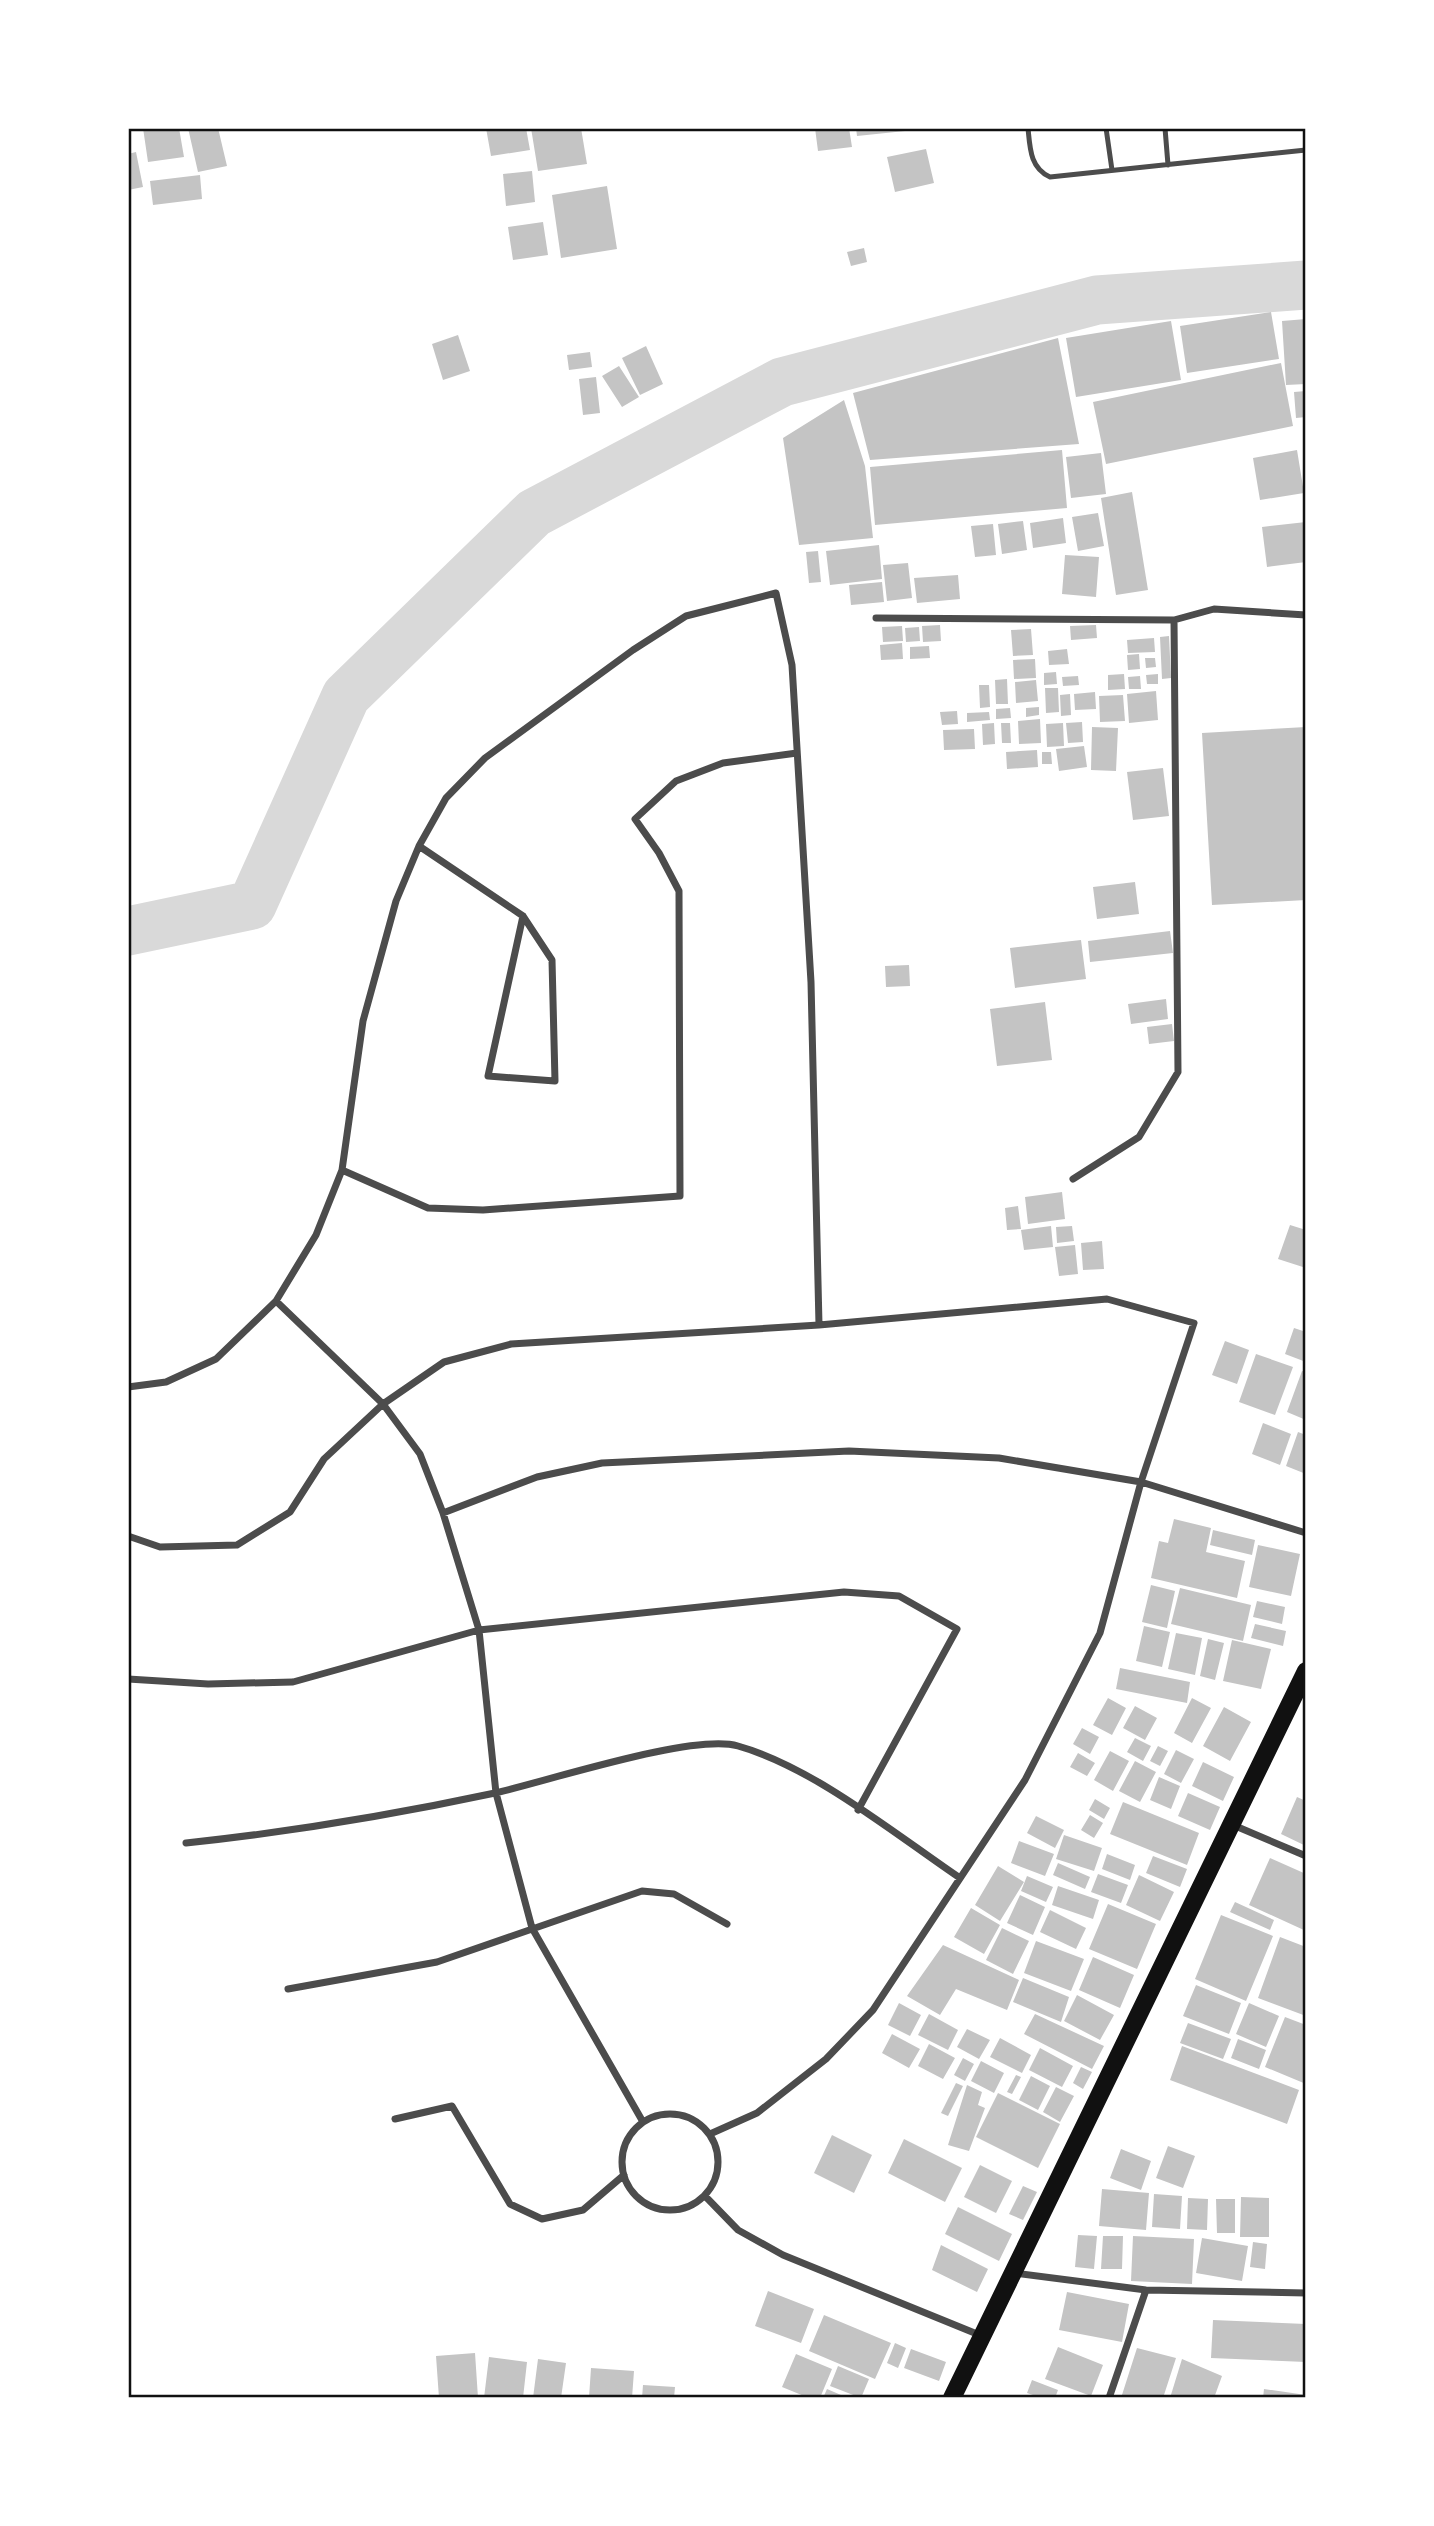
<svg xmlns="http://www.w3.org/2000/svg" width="1434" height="2526" font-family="'Space Grotesk',sans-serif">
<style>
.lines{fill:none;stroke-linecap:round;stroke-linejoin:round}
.river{stroke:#d9d9d9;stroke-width:49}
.building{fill:#c4c4c4}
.service{stroke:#4c4c4c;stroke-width:5}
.minor{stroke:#4c4c4c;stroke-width:7}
.primary{stroke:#111;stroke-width:18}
.neatline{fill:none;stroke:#111;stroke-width:2.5}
</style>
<rect width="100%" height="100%" fill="#fff"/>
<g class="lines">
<path class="river" d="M128,931L252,905L346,696L534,513L782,382L1097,300L1306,285"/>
</g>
<path class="building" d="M143,128H179L184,157L148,162Z
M188,128H218L227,166L198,172Z
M486,128H526L530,150L491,156Z
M531,128H581L587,164L538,171Z
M815,128H849L852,147L818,151Z
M856,128H905V131L857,136Z
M926,149L934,183L895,192L887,157Z
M136,152L143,187L128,190V154Z
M532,171L535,202L506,206L503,174Z
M200,175L202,199L153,205L150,181Z
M607,186L617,249L561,258L552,195Z
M543,222L548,255L513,260L508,227Z
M864,248L867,262L851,266L847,252Z
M1271,312L1279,359L1187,373L1180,326Z
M1306,319V384L1286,385L1282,321Z
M1171,321L1181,380L1076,397L1066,338Z
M458,335L470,371L443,380L432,344Z
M1058,338L1079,444L870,460L853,393Z
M646,346L663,384L640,395L622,358Z
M590,352L592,367L569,370L567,355Z
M1281,363L1293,426L1106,464L1093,402Z
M619,366L639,397L622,407L602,376Z
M596,377L600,413L583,415L579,379Z
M1306,391V417L1296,418L1294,392Z
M844,400L865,466L873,538L799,545L783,438Z
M1062,450L1067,508L875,525L870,467Z
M1297,450L1304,493L1260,500L1253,458Z
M1101,453L1106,494L1071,498L1066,457Z
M1132,492L1148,590L1116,595L1101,498Z
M1098,513L1104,546L1078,551L1072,517Z
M1063,518L1066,543L1033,548L1030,523Z
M1023,521L1027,550L1002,554L998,524Z
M1306,522V562L1267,567L1262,527Z
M993,524L996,555L975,557L971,526Z
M879,545L882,579L830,585L826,551Z
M818,551L821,582L809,583L806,552Z
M1065,555L1099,557L1096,597L1062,594Z
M908,563L912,598L887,601L883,565Z
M958,575L960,599L917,603L914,578Z
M882,582L884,602L851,605L849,585Z
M940,625L941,641L923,642L922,626Z
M1096,625L1097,638L1071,640L1070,626Z
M902,626L903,641L883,642L882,627Z
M919,627L920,641L906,642L905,628Z
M1031,629L1033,655L1013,656L1011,630Z
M1169,636L1171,678L1162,679L1160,637Z
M1154,638L1155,652L1128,653L1127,640Z
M902,643L903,659L881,660L880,645Z
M929,646L930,658L910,659V647Z
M1067,649L1069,664L1049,665L1048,651Z
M1139,654L1140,669L1128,670L1127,655Z
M1145,658H1155L1156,667L1146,668Z
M1035,659L1036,678L1014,679L1013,660Z
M1056,672L1057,684L1044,685V673Z
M1124,674L1125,689L1108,690V675Z
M1158,674V684H1147L1146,675Z
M1078,676L1079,685L1063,686L1062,677Z
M1140,676L1141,689H1129L1128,677Z
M1007,679L1008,704H996L995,680Z
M1036,680L1038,701L1016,703L1015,682Z
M979,685H989L990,707L980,708Z
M1045,688H1058L1059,712L1046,713Z
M1156,691L1158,720L1129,723L1127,694Z
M1095,692L1096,709L1075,710L1074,694Z
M1070,694L1071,715L1061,716L1060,695Z
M1123,695L1125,721L1100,722L1099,696Z
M1039,707V715L1026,717V708Z
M1010,708L1011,718L996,719V709Z
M957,711L958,724L942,725L940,712Z
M989,712L990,720L967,722V713Z
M1040,719L1041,743L1019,744L1018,721Z
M1082,722L1083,742L1068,743L1066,723Z
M994,723L995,744L983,745L982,724Z
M1001,723H1010L1011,743H1002Z
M1063,723L1064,746L1047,747L1046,724Z
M1092,727L1118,728L1116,771L1091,770Z
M1306,727V900L1212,905L1202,733Z
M974,729L975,749L944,750L943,730Z
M1084,746L1087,767L1059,771L1056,749Z
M1037,750L1038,767L1007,769L1006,752Z
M1042,752H1051L1052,764H1042Z
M1163,768L1169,816L1133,820L1127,772Z
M1135,882L1139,914L1097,919L1093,887Z
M1170,931L1173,953L1090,962L1088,941Z
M1081,940L1086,979L1015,988L1010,948Z
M909,965L910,986L886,987L885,966Z
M1166,999L1168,1019L1131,1024L1128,1004Z
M1045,1002L1052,1060L997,1066L990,1009Z
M1172,1024L1174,1041L1149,1044L1147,1027Z
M1062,1192L1065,1219L1028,1224L1025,1197Z
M1018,1206L1021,1229L1007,1230L1005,1208Z
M1290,1225L1306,1230V1268L1278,1259Z
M1051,1226L1053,1247L1024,1250L1021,1230Z
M1072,1226L1074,1241L1057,1243L1056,1227Z
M1102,1241L1104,1269L1083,1270L1081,1243Z
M1075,1245L1078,1274L1059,1276L1055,1247Z
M1294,1328L1306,1332V1362L1285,1354Z
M1225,1341L1249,1350L1237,1384L1212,1375Z
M1256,1354L1293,1367L1275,1415L1239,1402Z
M1302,1371L1306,1372V1420L1287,1412Z
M1263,1423L1291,1434L1280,1465L1252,1454Z
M1298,1432L1306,1435V1474L1286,1466Z
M1174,1519L1211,1528L1206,1552L1245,1561L1237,1598L1151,1578L1159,1541L1168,1543Z
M1213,1530L1255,1540L1252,1555L1210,1545Z
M1258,1545L1300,1554L1291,1596L1249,1587Z
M1151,1585L1175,1591L1167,1628L1142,1622Z
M1180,1588L1251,1605L1243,1641L1171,1624Z
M1257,1601L1285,1607L1282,1624L1253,1617Z
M1255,1624L1286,1631L1283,1646L1251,1638Z
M1144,1626L1170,1632L1162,1667L1136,1661Z
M1176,1633L1202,1638L1195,1675L1168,1669Z
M1208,1639L1224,1643L1215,1680L1200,1676Z
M1232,1640L1271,1649L1261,1689L1223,1681Z
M1120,1668L1190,1682L1187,1703L1116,1689Z
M1108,1698L1126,1708L1112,1735L1093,1725Z
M1192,1698L1211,1708L1192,1743L1174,1733Z
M1135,1706L1157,1718L1145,1740L1123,1728Z
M1224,1707L1251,1722L1230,1761L1203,1746Z
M1082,1728L1099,1737L1090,1754L1073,1744Z
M1135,1738L1151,1746L1143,1761L1127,1752Z
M1158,1746L1168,1751L1160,1766L1150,1761Z
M1176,1750L1194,1759L1181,1783L1164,1774Z
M1110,1751L1129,1761L1113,1791L1094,1780Z
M1078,1753L1095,1763L1087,1776L1070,1767Z
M1135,1761L1156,1772L1140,1802L1119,1791Z
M1203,1762L1234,1777L1223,1801L1192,1786Z
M1159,1777L1180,1786L1171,1809L1150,1800Z
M1188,1793L1220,1807L1210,1830L1178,1816Z
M1297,1797L1306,1801V1846L1281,1834Z
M1095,1799L1110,1808L1104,1819L1089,1810Z
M1123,1802L1199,1833L1187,1865L1110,1834Z
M1090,1815L1103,1823L1094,1838L1081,1830Z
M1036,1816L1064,1830L1055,1848L1027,1833Z
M1064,1835L1102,1848L1094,1871L1056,1859Z
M1019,1841L1054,1854L1045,1876L1011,1863Z
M1107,1854L1135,1865L1130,1880L1102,1869Z
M1153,1856L1187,1869L1180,1887L1146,1873Z
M1270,1858L1306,1874V1931L1249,1905Z
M1058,1863L1090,1877L1085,1889L1053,1875Z
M998,1866L1024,1882L1000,1921L975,1905Z
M1098,1874L1128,1885L1121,1903L1091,1892Z
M1139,1875L1174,1892L1160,1921L1126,1905Z
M1027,1876L1053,1887L1046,1902L1021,1891Z
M1058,1886L1099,1900L1093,1919L1052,1905Z
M1020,1895L1045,1907L1033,1935L1007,1923Z
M1235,1902L1274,1920L1270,1930L1230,1912Z
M1108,1904L1156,1924L1137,1969L1089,1949Z
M971,1908L1000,1925L984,1954L954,1937Z
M1050,1910L1086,1928L1076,1949L1040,1932Z
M1221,1915L1273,1936L1246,2001L1195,1979Z
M1002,1928L1029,1941L1013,1974L986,1960Z
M1280,1937L1306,1947V2016L1258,1998Z
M1036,1941L1084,1959L1071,1991L1024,1973Z
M943,1945L1019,1980L1007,2010L956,1989L940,2015L907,1996Z
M1093,1957L1134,1975L1120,2008L1079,1990Z
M1023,1978L1069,1997L1061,2022L1013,2002Z
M1196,1985L1241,2003L1229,2034L1183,2016Z
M1077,1995L1114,2015L1100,2040L1064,2021Z
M899,2003L921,2015L910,2036L888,2025Z
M1249,2003L1279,2016L1266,2047L1236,2034Z
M929,2014L958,2030L948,2050L918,2035Z
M1035,2014L1104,2046L1092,2069L1024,2034Z
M1285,2017L1306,2025V2084L1265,2067Z
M1188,2023L1231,2039L1223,2059L1180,2043Z
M967,2029L990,2040L979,2059L957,2047Z
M892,2034L920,2049L909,2068L882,2053Z
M1000,2038L1031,2055L1022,2073L990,2057Z
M1238,2039L1266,2050L1259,2069L1231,2058Z
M929,2044L955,2058L943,2079L918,2066Z
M1182,2046L1299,2090L1287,2124L1170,2080Z
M1040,2048L1073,2066L1062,2087L1029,2070Z
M963,2058L974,2064L965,2081L954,2075Z
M981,2061L1004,2073L994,2093L971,2081Z
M1081,2067L1092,2072L1083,2089L1073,2083Z
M1016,2075L1021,2077L1012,2094L1007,2092Z
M1031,2076L1050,2086L1038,2110L1019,2100Z
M956,2083L963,2086L948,2116L941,2113Z
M967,2085L982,2092L978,2105L985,2108L969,2151L948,2145Z
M1056,2087L1074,2096L1060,2122L1043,2112Z
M998,2093L1060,2124L1038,2168L976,2137Z
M832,2135L872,2155L854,2193L814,2173Z
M904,2139L962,2168L945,2202L888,2173Z
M1168,2146L1195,2156L1183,2188L1156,2178Z
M1121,2149L1151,2161L1141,2190L1110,2178Z
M980,2165L1012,2181L996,2213L964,2197Z
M1023,2186L1037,2192L1023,2220L1009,2214Z
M1102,2189L1149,2193L1146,2230L1099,2226Z
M1154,2194L1182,2196L1180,2229L1152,2227Z
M1241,2197L1269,2198V2237H1240Z
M1188,2198L1208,2199L1207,2230L1187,2229Z
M1216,2199H1235V2233H1217Z
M958,2207L1012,2234L999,2261L945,2234Z
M1078,2235L1097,2236L1094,2269L1075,2267Z
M1103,2236H1123L1122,2269H1101Z
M1133,2236L1194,2239L1192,2284L1131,2281Z
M1202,2238L1248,2246L1242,2281L1196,2273Z
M1253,2242L1267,2244L1265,2269L1250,2267Z
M941,2245L988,2269L977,2292L932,2270Z
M768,2291L814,2309L801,2343L755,2326Z
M1067,2292L1129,2304L1122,2342L1059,2330Z
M824,2315L891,2343L875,2379L809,2351Z
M1213,2320L1306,2324V2362L1211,2358Z
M895,2343L906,2348L898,2368L887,2363Z
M1058,2347L1103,2365L1091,2396L1045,2379Z
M1137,2348L1176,2358L1163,2398H1121Z
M911,2349L946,2362L939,2381L904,2368Z
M475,2353L478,2398H439L436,2356Z
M796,2354L832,2369L820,2398H809L782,2387Z
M489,2357L527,2362L523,2398H484Z
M538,2359L566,2363L561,2398H533Z
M1182,2359L1222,2376L1214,2398H1170Z
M838,2366L869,2379L861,2398L830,2386Z
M591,2368L634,2371L632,2398H589Z
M1032,2380L1058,2390L1055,2398H1042L1027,2393Z
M643,2385L675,2387L674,2398H642Z
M827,2389L848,2398H823Z
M1264,2389L1306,2395V2398H1263Z"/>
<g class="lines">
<path class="service" d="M1028,128C1030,148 1030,168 1050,177L1306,150
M1106,128L1112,170
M1165,128L1168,165"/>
<path class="minor" d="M876,618L1174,620L1214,609L1306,615
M419,846L523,916L552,960L555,1081L488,1076L523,916
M342,1170L428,1208L483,1210L680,1196L679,891L659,853L635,819L676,781L723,763L797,753
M1073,1179L1139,1137L1178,1072L1174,620
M276,1301L383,1404L420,1454L443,1513L479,1630L496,1793L532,1928L643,2122
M128,1387L166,1382L216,1359L276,1301L316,1235L342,1170L363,1021L396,901L419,846L446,798L485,758L633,650L686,616L776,593L792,665L811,982L819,1325
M443,1513L537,1477L602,1463L849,1451L999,1458L1141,1482L1306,1533
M128,1536L160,1547L237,1545L290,1512L324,1459L383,1404L444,1362L511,1344L819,1325L1107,1299L1194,1323L1141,1482L1100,1633L1025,1780L873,2010L826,2059L757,2113L710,2134
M128,1679L208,1684L293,1682L479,1630L844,1592L899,1596L957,1629L858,1810
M1233,1825L1306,1856
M186,1843C290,1832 392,1815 495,1793C548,1781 693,1733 738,1746C813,1767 895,1834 960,1878
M288,1989L437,1962L642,1891L674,1894L727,1924
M622 2162a48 48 0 1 1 96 0a48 48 0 1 1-96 0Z
M395,2119L452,2106L510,2204L542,2219L583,2210L624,2175
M705,2196L738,2230L783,2255L982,2336
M1014,2273L1146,2290L1306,2293
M1109,2398L1146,2290"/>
<path class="primary" d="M952,2398L1306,1671"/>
</g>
<rect width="1434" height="2526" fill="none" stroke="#ffffff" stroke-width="259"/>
<rect x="130" y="130" width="1174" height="2266" class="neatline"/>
</svg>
